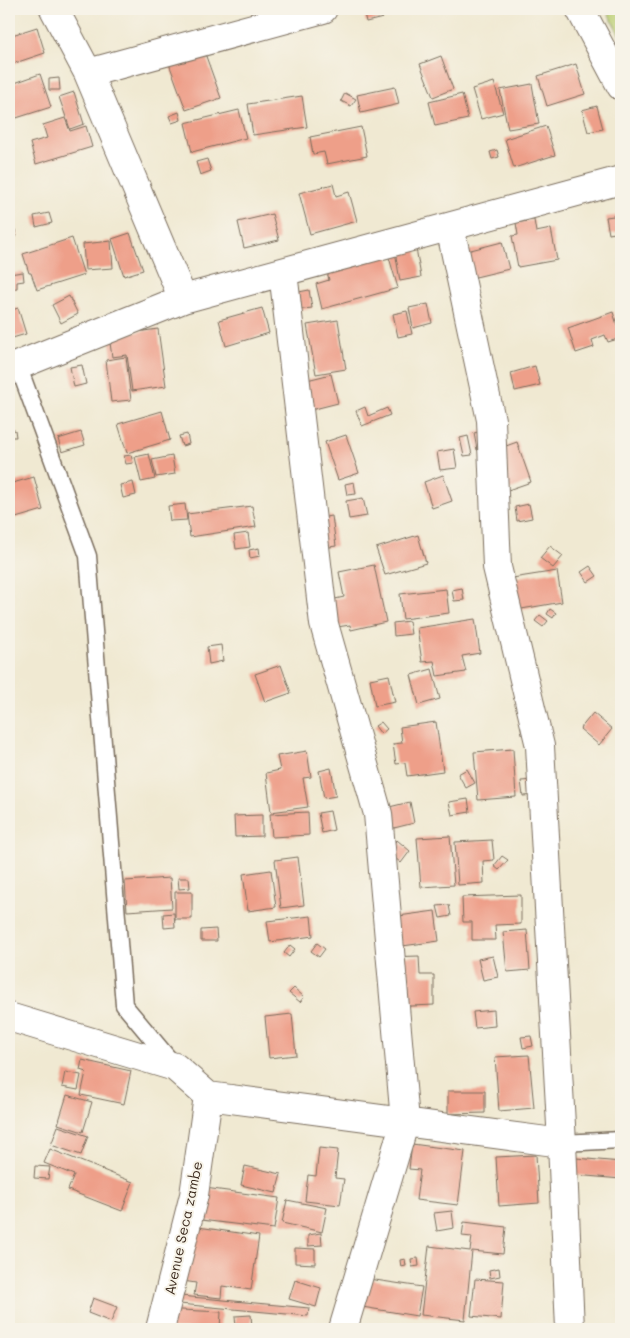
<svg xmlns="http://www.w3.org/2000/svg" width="630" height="1338" font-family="Mali,sans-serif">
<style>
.green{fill:#b9cd70;stroke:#7a7c47}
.building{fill:#ee9f89}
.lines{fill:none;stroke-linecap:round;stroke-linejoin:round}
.service-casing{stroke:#7a6d5d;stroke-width:19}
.minor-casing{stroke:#7a6d5d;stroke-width:30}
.tertiary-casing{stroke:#7a6d5d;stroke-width:30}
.service{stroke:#fff;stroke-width:16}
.minor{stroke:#fff;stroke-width:28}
.tertiary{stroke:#fff;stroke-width:28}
.labels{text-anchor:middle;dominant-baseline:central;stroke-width:4;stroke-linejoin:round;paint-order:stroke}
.street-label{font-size:14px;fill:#3b2a1e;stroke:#f7f3e8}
</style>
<rect width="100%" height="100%" fill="#f7f3e8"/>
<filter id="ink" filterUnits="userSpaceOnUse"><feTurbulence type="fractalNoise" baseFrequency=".02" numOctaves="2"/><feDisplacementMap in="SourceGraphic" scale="10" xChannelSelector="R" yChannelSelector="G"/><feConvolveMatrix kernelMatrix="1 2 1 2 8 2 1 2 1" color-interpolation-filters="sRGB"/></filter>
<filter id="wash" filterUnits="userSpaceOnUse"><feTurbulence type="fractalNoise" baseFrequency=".0096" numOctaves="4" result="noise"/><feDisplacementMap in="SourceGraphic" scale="20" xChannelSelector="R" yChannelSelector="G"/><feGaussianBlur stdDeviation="1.12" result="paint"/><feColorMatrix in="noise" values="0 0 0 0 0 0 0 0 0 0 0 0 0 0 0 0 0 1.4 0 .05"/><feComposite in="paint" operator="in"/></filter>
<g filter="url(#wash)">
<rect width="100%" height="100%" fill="#f0e9d2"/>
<path class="green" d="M606,9H621V38Z"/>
<g id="blocks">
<path class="building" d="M363,9H380L383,18L366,22Z
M37,27L45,53L9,65V36Z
M203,48L221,98L186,110L168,61Z
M441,56L453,89L433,97L420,64Z
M576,64L585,94L547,106L538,76Z
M40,74L51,107L10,120L9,85Z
M59,78L60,90H49V79Z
M494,82L503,113L481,119L472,89Z
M532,84L539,124L508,129L500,90Z
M395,87L399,104L361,113L357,95Z
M74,92L84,124L70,129L59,97Z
M345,93L356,99L351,106L341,101Z
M462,94L468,119L435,126L429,102Z
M302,96L307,127L253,135L248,104Z
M597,106L603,129L588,132L582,110Z
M239,110L246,138L192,152L185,123Z
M179,112L181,120L172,123L169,116Z
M65,118L70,131L86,126L92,147L36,164L30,143L47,138L43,125Z
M546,126L555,155L514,168L505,139Z
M361,127L367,156L327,164L324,152L313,154L310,137Z
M497,150L499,157L492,159L490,152Z
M207,159L211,171L200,175L196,162Z
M333,184L336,196L349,192L357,221L310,234L299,193Z
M49,213L52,223L36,227L34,216Z
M272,214L279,240L244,248L238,222Z
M621,215V232L609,234L606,217Z
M534,220L536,232L551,229L557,260L518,267L512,236L518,235L516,223Z
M12,221L17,236L9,238V222Z
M130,233L143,270L124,276L112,239Z
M72,238L84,275L37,290L31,273H29L23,254Z
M111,241L113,268L85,270L83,244Z
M415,242L421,277L400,281L394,245Z
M502,242L509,269L459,281L463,252Z
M388,254L398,288L322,309L316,284L329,280L327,271Z
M23,272L24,281L17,282V288L9,289V274Z
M309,290L312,308L296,310L294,293Z
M69,296L78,314L61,323L52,305Z
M428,304L432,323L413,328L409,308Z
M18,308L26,334L9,339V311Z
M262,308L269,333L226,346L219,320Z
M407,311L412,334L398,337L393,314Z
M613,312L621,338L608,342L605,335L592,340L594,347L576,353L568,328Z
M338,320L346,369L316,374L307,325Z
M158,329L166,386L132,391L127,355L112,357L109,336Z
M126,357L131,400L111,402L106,360Z
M82,365L86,384L74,387L70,367Z
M535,366L540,385L515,391L511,373Z
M331,374L338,403L291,415L283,386Z
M365,407L368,416L387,408L390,415L362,426L356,411Z
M162,411L170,440L127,453L118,424Z
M15,430L16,437H9V431Z
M486,430L489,448L477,450L474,433Z
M81,432L85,445L62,452L58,439Z
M187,434L189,444L182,446L179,436Z
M346,435L359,473L338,480L325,442Z
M468,436L472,455L464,456L460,438Z
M517,442L531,482L505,491L484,454Z
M454,449L457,468L440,470L437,452Z
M149,454L155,479L141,482L135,457Z
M131,455L133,463L126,464L124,456Z
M172,456L175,474L156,477L152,460Z
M443,475L452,501L432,508L424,482Z
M34,477L43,510L9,520V484Z
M133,482L136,495L123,498L120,485Z
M354,482L356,494L347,495L345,484Z
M363,498L367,516L349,519L346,501Z
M185,504L187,520L170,521L168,506Z
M529,504L532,518L517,521L515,507Z
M252,506L256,527L190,537L187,514Z
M332,516L336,546L311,550L306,520Z
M248,533L250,547L236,549L234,535Z
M418,535L426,563L385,575L376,548Z
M550,546L563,556L553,568L540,558Z
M259,548L260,556L250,558L249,550Z
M374,565L386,622L351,630L350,625L337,627L331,600L344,597L339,572Z
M590,566L597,576L588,582L581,572Z
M557,571L562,602L510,611L506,579Z
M462,588L464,600L454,601L452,590Z
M446,589L449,613L403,619L400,594Z
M550,609L556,613L553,618L547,614Z
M540,615L548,621L543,627L535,621Z
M475,619L480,653L462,656L466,672L437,676L434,661L422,662L417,628Z
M409,621L411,634L394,636L393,623Z
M221,645L223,661L209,664L207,647Z
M281,665L291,693L265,702L255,674Z
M432,669L440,699L419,705L411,675Z
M389,675L395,702L375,706L370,679Z
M593,713L612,729L599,745L580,729Z
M381,722L387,729L381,734L375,726Z
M436,722L443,771L407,776L405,763L396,764L393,744L402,743L400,727Z
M513,749L516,797L478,800L474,752Z
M307,751L311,777L303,778L308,807L271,812L266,773L280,770L277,756Z
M331,768L336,796L324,798L319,771Z
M467,769L475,783L466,788L458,774Z
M534,780L536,795L523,796L521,781Z
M468,799L470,812L452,815L449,802Z
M410,802L414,823L386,830L381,809Z
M330,811L334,830L322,833L318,813Z
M308,812L309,835L272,837L270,814Z
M262,815V836L235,837L234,816Z
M450,836L454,885L421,887L417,838Z
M397,840L410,851L401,863L387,851Z
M492,840L494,860L483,861L484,883L458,885L455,842Z
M502,856L508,860L499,870L494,866Z
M298,857L304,905L281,908L275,860Z
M271,870L276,907L248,911L243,874Z
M170,878L172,908L127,911L125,881Z
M178,878H189L190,888L179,889Z
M175,892H192V919H175Z
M521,895V924L495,925L496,940H472V922H463L462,897Z
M449,905L451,916L440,918L437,906Z
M435,911L439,941L395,947L391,917Z
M174,913L175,927L164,928L163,914Z
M311,916L313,936L270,942L267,921Z
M216,929L217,941H201V930Z
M527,930L530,970L507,972L503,932Z
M317,943L325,949L319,957L311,951Z
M290,945L295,949L289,957L284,953Z
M419,956L420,975H434V1005L390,1007L388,957Z
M493,956L498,977L483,980L478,959Z
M294,988L304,997L300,1002L289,993Z
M494,1010L495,1026L475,1028L473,1012Z
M292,1014L296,1055L269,1058L265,1017Z
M531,1036L533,1046L523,1048L521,1037Z
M529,1055L534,1108L499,1111L495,1057Z
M82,1060L131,1071L124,1104L81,1095L86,1072L80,1070Z
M65,1072L81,1075L78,1090L62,1087Z
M448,1091H485V1113L448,1114Z
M67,1095L92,1102L83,1132L58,1124Z
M58,1126L88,1136L81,1155L51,1145Z
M412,1144L465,1151L458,1205L416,1200L420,1170L409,1169Z
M319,1148L338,1150L335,1178L344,1179L340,1205L305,1201L308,1175L316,1176Z
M50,1149L133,1182L122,1211L68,1190L74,1175L44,1163Z
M536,1155L539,1203L499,1206L496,1157Z
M576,1158L621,1162V1179L575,1175Z
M35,1166L50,1167L48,1179L34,1178Z
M245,1166L281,1174L276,1193L241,1185Z
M190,1186L279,1198L274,1229L185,1218Z
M287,1200L327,1208L322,1232L282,1223Z
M452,1211L454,1228L437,1231L434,1213Z
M464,1222L506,1227L503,1254L472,1251L465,1320L421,1315L429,1246L470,1251L472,1237L462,1236Z
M178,1224L259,1236L251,1290L222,1286L221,1298L194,1295L196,1283L170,1279Z
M321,1233L322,1245L308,1246V1235Z
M295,1248L315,1249V1264L295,1263Z
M418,1258L419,1266L412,1267L411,1259Z
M405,1259L406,1266L401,1267L400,1260Z
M499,1268L500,1276L490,1278L489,1270Z
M355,1277L422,1287L417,1316L350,1305Z
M475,1279L504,1281L501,1319L471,1316Z
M295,1280L321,1288L316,1307L289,1299Z
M159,1294L309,1308L308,1316L158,1302Z
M93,1298L117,1307L111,1322L88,1313Z
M161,1309L221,1312L220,1329H160Z
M251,1315L252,1327L236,1329L235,1316Z"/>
</g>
</g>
<g filter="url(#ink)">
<use href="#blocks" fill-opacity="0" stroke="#7a6d5d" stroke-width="1"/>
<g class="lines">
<g class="service-casing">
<path id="service" d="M18,365L88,556L124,1005L174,1065
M562,1143L621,1140"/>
</g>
<g class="minor-casing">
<path id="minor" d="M54,9L88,73L183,299
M88,73L323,9
M450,227L491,420L497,567L540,746L562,1143L570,1329
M283,272L324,624L378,814L405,1121L343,1329
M9,369L183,299L621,180
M9,1017L175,1067L208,1096L562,1143
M160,1329L194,1195L208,1096"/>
</g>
<g class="tertiary-casing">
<path id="tertiary" d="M580,9L621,86"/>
</g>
<use href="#service" class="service"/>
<use href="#minor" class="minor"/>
<use href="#tertiary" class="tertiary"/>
</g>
</g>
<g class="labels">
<g class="street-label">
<text transform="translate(183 1228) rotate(-78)">Avenue Seca zambe</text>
</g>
</g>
<rect width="630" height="1338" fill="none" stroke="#f7f3e8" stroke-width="30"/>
</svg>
